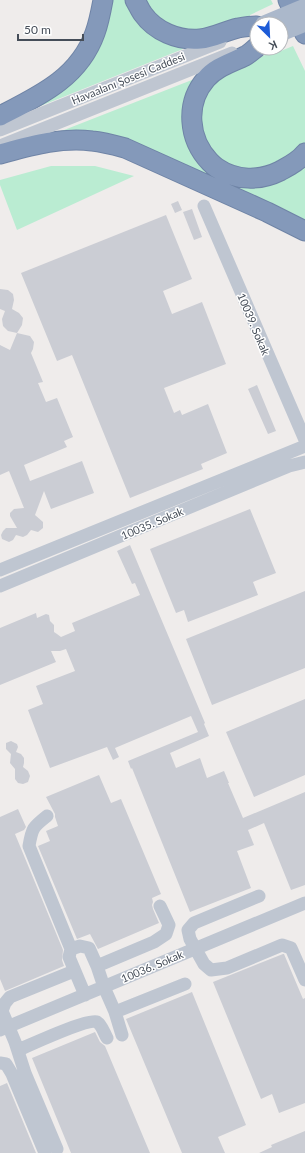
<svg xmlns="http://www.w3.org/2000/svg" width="305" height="1153" font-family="Lato,sans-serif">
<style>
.green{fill:#baecd2}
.building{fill:#cbcdd4}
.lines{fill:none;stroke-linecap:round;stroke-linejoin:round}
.highway-casing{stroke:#6f84a6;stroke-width:21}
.minor{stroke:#bfc6d1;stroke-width:13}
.highway{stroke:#8499ba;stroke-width:19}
.major-bridge{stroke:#abb8cb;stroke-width:17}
.labels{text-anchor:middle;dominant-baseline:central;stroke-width:3;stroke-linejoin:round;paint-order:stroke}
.street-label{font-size:11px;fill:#454d58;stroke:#fff}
</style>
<rect width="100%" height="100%" fill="#efeceb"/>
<path class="green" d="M110,0H129L188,47L33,109L54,94Z
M143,0H271L273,4L250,15V16L218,29L205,33L162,25Z
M293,46L305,71V143L298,151L258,171L234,168L214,156L199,126L205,92L228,70L270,53L271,55Z
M202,76L188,105L223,178L305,162V224L59,132Z
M51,166H95L134,176L17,230L0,185V180Z"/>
<path class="building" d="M178,201L182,210L175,213L171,204Z
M192,209L202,237L194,240L183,212Z
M166,215L192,279L163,291L172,314L202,302L226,364L164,388L174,413L180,410L182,415L208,404L227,453L201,464L203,469L130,498L72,355L57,361L21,273Z
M0,289L8,290L13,294L14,300L12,309L19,313L23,318L22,325L17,333L30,336L34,342L33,349L31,353L43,382L38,383L46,402L57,398L73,437L64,441L67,447L24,465L30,481L82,461L94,493L51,509L44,491L35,515L43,522V528L38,532L31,530L27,535L23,537L16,535L13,540L9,542L2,539L1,535L3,531L6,528H17L10,516V513L14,509L24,508L9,471L0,475V345L10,350L17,333L8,331L3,326L2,319L5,311L0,309Z
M257,385L276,431L268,434L248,389Z
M250,509L276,573L253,582L258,595L188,622L184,610L176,613L150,549Z
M130,545L205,723L204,724L209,736L170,753L176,768L200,758L207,778L224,771L229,783H228L243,818L305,792V885L291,890L264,823L248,830L254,845L237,851L251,888L190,912L132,768L131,769L128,761L198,732L191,716L115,748L119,757L113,760L107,747L50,768L28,710L43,704L36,686L75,671L66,649L60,651H51L56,662L0,685V628L36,613L37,618L46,614L49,615L50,621L54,625V632L57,634L61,637L75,631L72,623L140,595L135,583L132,584L117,551Z
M305,591V668L212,705L186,639Z
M305,699V775L254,797L226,732Z
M11,741L17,744L18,747L16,752L21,754L24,758V763L23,767L28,771L30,776L28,782L23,784L18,783L15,779V769L10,763L11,754L6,749V743Z
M99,775L111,803L121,799L161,894L152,898L153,902L152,905L153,909L159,923L98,949L90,934L77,939L38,846L50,841L46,831L58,826L55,817V814L46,797Z
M18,809L26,827L24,830L15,834L63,950L62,960L64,966L5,991L0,979V817Z
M283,954H284L303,999L305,998V1103L279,1113L272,1094L261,1099L213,982Z
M192,992L246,1125L218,1137L225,1153H182L126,1019Z
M95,1032L100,1042L105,1046L150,1153H71L32,1058Z
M7,1083L36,1153H0V1086Z
M305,1131V1153H259L272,1147L271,1145Z"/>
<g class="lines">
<g class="highway-casing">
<path id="highway" d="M135,0C138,5 140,10 143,14C155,31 178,41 200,39C213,38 225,31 238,28C244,27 251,26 257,26
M288,0L305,34
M257,47C253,50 249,54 245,56C231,63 216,67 206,79C185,103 188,139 210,162C212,164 214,166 217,168C236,181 260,181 280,171C289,166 299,161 305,153
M0,116C39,96 79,78 95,33C99,22 101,11 103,0
M0,154C30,146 60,137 92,141C103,142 114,145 125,148L267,212L305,231"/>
</g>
<path class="minor" d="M0,130L220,42
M0,146L232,53
M204,206L305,440
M0,570L305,446
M0,586L289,466L305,462
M47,816C33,827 32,828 29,846L71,949
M259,896L194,923L188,930L190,939L204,964L211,970L227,968L282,945L291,948L305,980
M85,995L69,957L71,949L80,946L89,948L97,966
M115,1012L185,984
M0,1030L305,903
M122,1035L115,1012L104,987L97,966L154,942L166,934L169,925L160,906
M18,1050C30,1045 88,1018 97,1022C102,1025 104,1033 107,1038
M0,1063L6,1064L12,1074L45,1153
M57,1149L25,1073L15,1042L2,1011L5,1003L10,997L74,971"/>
<use href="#highway" class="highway"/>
<path class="major-bridge" d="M264,24L305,7
M281,33L305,23"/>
</g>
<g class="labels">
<g class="street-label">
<text transform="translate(128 78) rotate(-22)">Havaalanı Şosesi Caddesi</text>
<text transform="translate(254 324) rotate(67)">10039. Sokak</text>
<text transform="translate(152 523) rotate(-23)">10035. Sokak</text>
<text transform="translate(152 966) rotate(-23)">10036. Sokak</text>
</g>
</g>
<g transform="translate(269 36) rotate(156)"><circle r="19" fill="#ffffff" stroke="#b5b8bc"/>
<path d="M0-3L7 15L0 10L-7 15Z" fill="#1d5bd7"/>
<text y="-6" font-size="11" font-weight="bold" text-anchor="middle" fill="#454d58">K</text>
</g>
<path d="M18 34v6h65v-6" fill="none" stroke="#454d58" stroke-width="2"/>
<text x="24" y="34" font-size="12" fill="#454d58" stroke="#ffffff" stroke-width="3" paint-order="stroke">50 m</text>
</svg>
